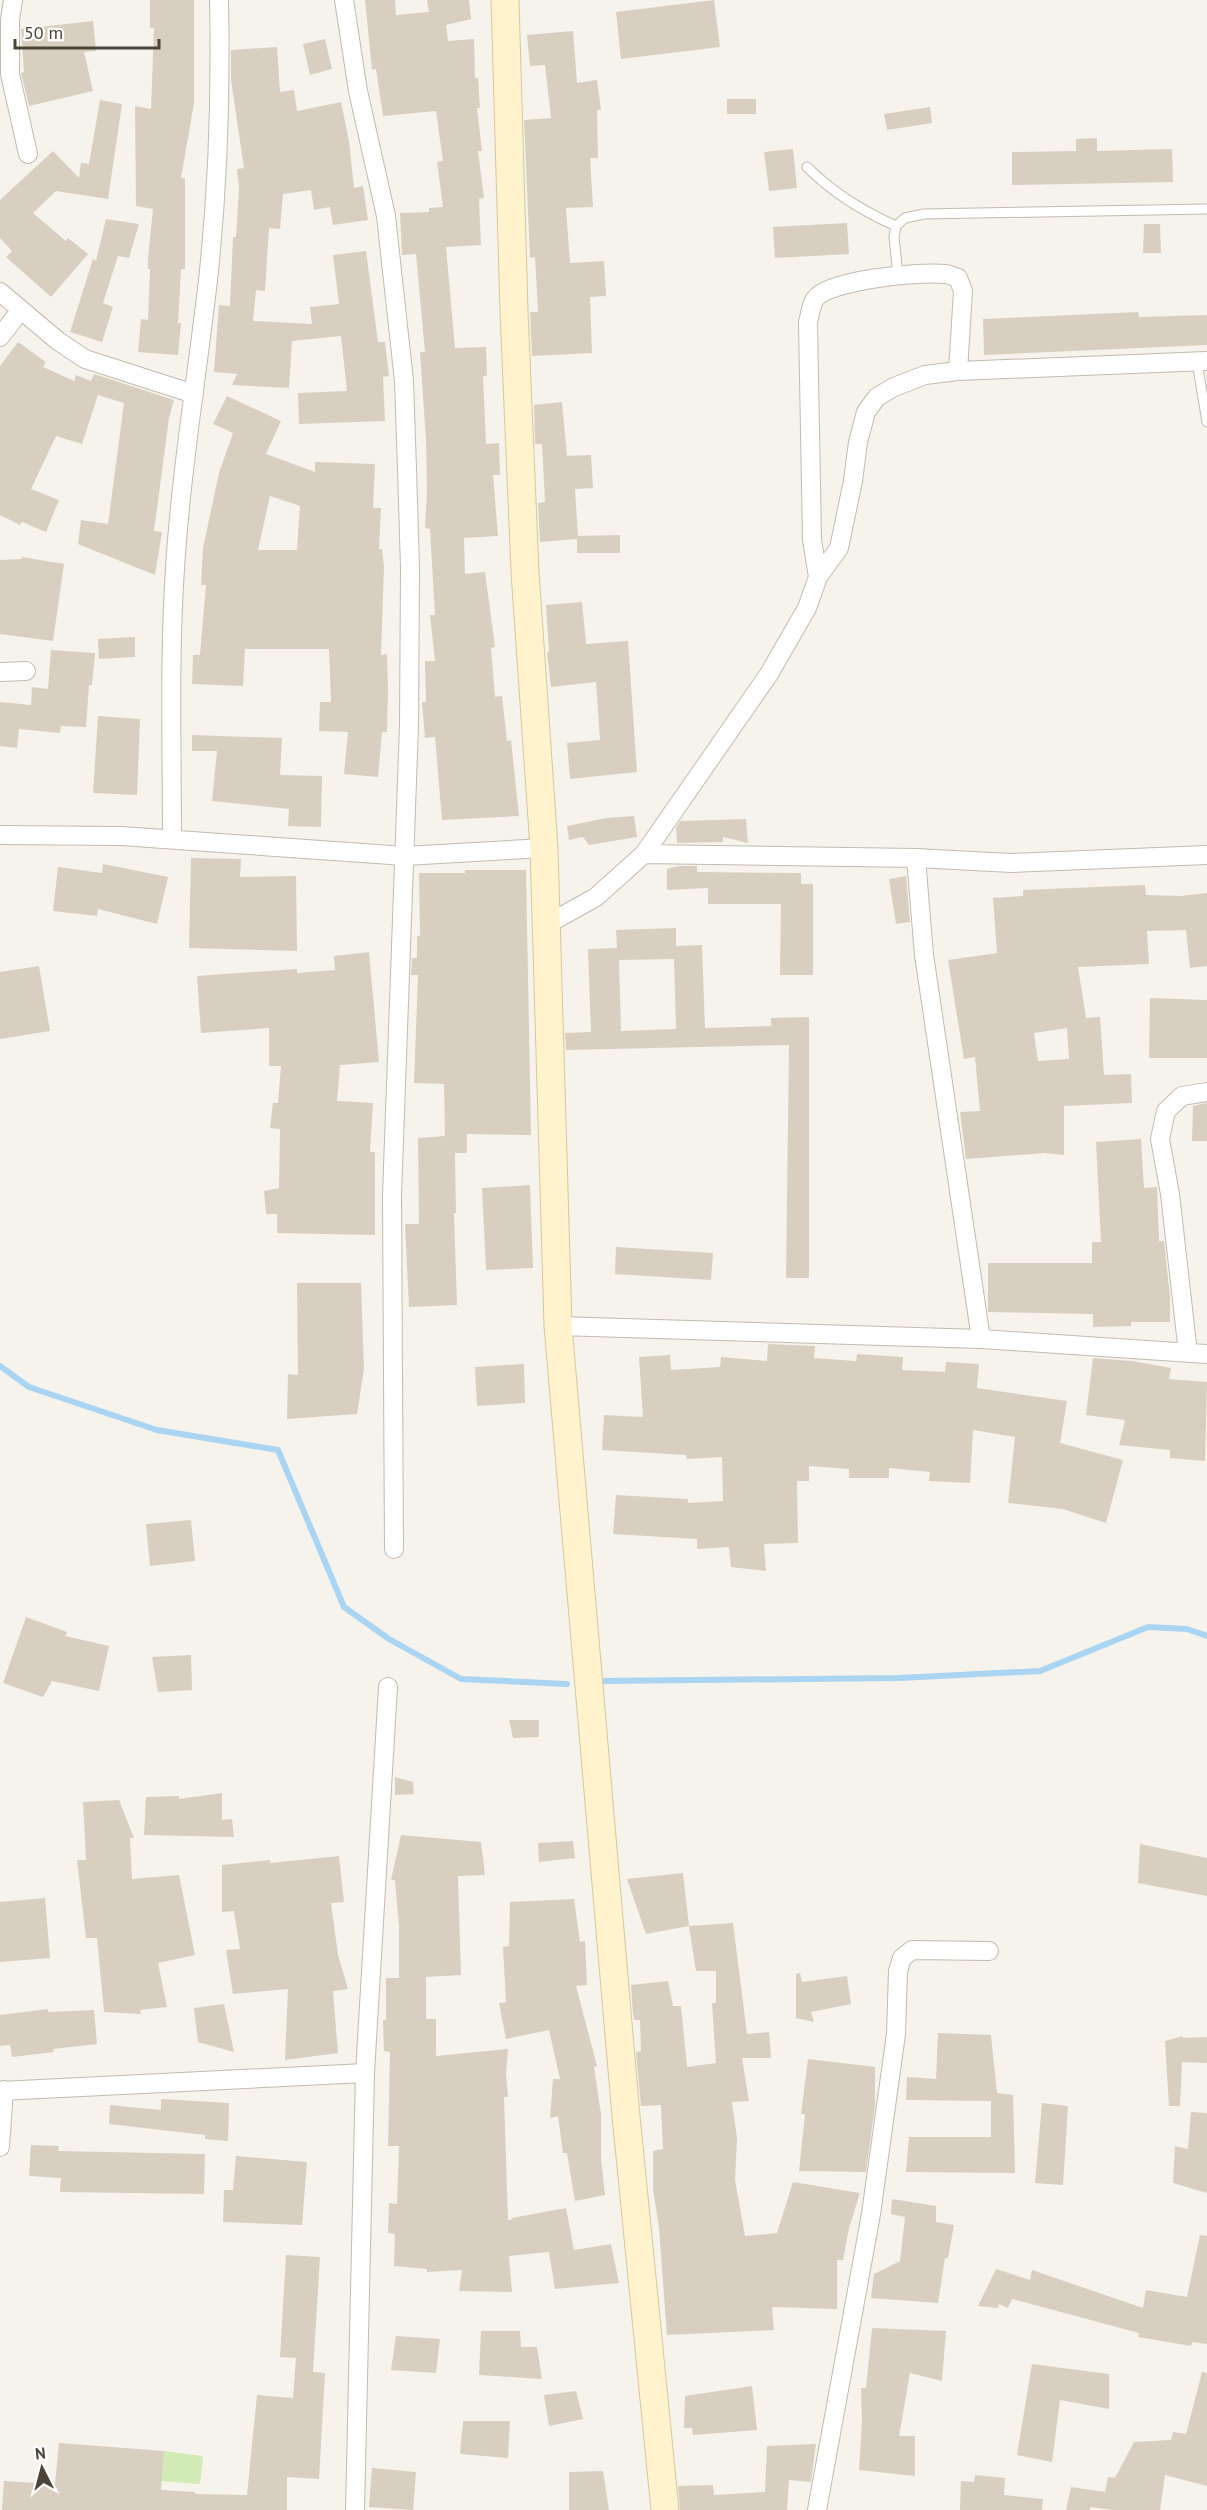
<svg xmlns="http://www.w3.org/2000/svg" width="1207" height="2510" font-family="'PT Sans',sans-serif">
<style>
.green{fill:#d2eab5}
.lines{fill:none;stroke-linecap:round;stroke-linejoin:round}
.stream{stroke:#a9d4f2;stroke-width:6}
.building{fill:#d8cfc1;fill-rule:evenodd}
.lane-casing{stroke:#c2bbae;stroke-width:11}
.street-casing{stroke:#c2bbae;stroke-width:20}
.secondary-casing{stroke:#d6c79b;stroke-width:29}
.lane{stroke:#fff;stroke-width:9}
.street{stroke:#fff;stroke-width:18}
.secondary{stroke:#fff3cd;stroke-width:27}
</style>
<rect width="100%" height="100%" fill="#f6f3ec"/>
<path class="green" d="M164,2451L203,2456L200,2484L161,2481Z"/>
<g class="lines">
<path class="stream" d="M0,1366L29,1387L157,1430L278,1450L344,1607L389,1639L461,1679L567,1684
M601,1681L899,1678L1040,1671L1148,1627L1187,1629L1207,1636"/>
</g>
<path class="building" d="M150,0H194V103L181,178H185V269H181L178,323H181L178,355L138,352L141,319L148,320L150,269H148V259L153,209L136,206L135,106L151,109L154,28H150Z
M365,0H395L396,15L429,12L427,0H469L471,19L446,25L448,41L474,39L475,78H478L480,108H477L482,151H478L484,198L479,199L481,245L446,247L455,348L486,347L487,376H483L486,444L499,443L500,475H493L498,536L464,538L465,574L485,572L495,647L491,648L495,697L502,696L507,741L511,740L519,816L442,820L435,737L425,738L422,702H426L425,661H435L430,615H435L430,529L425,528L427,492L426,440L420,352H425L416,254L402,255L400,213L429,212V208L443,207L437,162L443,161L436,111L383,116L376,69L372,70Z
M714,0L720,47L621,59L616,12Z
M93,21L96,51L84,52L93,91L29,106L21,73L24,72L21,29Z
M573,31L577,83L597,80L601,110H597L598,158H590L593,207L566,208L570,263L604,261L606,296L590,297L592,353L532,356L530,312H538L535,257L530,258L524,120L551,118L545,65L530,66L527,35Z
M325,39L332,69L310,75L303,44Z
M277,47L280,92L294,90L297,111L341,102L349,141L354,188L363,186L368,220L333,225L330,207L314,210L311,190L283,194L280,229L269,228L265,291L256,290L253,321L312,324L310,307L339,304L333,255L366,251L378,342H385L389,376L383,377L385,421L299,424L298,393L347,391L341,336L292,341L289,388L232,385L237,374L214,372L219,305L230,306L233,237H236L239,189L237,169L244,168L231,80V50Z
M727,99H756V114H727Z
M100,100L122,104L108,199L56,191L33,213L66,241L68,238L88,254L51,297L6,257L12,251L0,238V200L53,151L79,178L81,163L89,164Z
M930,107L932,123L887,130L884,114Z
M1097,138V151L1172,149L1173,182L1012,185V152L1076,151V139Z
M793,149L797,188L769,191L764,152Z
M106,219L139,224L129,258L118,256L103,303L113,307L102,342L70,332L93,259L96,261Z
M847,223L849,254L775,258L773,227Z
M1144,224H1160L1161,253H1143Z
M1138,312L1139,317L1207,315V345L984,355L983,319Z
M18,342L46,362L43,367L74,381L76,375L91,381L94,374L174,400L169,418L154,531L162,532L155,575L78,544L81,520L108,524L124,403L98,395L82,444L56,436L31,489L59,500L46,532L22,522L20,525L0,515V366Z
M227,396L281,421L266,454L315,472V462L375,464L373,508H381L379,549H382L384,567L381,655L387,654L388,688L387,732H382L378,777L344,774L348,732L319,731L320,702H331L329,649H245L243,686L192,684L193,655H200L206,585H201L203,548L219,473L233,433L213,424ZM270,496L300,506L297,550H258Z
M562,402L567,456L591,455L593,488L575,489L578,536L620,535V553H577V539L540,542L538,503L545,502L542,444H535L534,405Z
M22,557L64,564L53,641L0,634V560L21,559Z
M582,602L586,644L628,641L637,772L570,779L567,743L600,740L596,682L551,687L547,652H549L546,605Z
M135,637V657L99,659L98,639Z
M51,650L95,653L92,685H89L86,727L61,726L60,733L19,729L17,748L0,746V702L31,705L32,687L48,689Z
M98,716L140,719L137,795L93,793Z
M192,735L282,738L280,775L322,776L321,827L288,826L289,809L212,801L217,751H192Z
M634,816L637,837L589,845L583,837L569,840L567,826L607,818Z
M746,819L748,843L723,837V842L677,843L676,828L680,821Z
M191,858L241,859L240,877L296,876L297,951L189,948Z
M103,864L168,877L157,924L98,909L97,916L53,911L58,867L102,873Z
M678,866H697V872L801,873V884H813V975H780L781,904H708V888L667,890V869Z
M465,870H526L531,1135L467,1134V1153H455L456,1213H454L457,1305L409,1307L405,1224H419L418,1138L445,1136L444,1084L414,1083L418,975H411L412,958H417V936H420L419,873H465Z
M906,876L910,922L896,924L889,879Z
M1145,885L1146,895L1181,896L1207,893V966L1190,968L1186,930L1147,931L1149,964L1078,967L1086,1018L1100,1017L1104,1075L1131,1074L1132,1103L1064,1106V1155L1044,1153L966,1159L960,1112L980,1111L975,1057L964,1059L948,960L997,953L993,898L1023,896V890ZM1067,1028L1069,1059L1038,1061L1034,1033Z
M676,928V946L702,945L705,1028L771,1026V1018L809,1017V1278H786L789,1045L566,1050L565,1033L591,1032L588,949L617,948L616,930ZM674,959L676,1029L621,1031L619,960Z
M369,952L379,1062L340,1065L337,1101L373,1103L370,1152H375V1235L277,1233V1214H266L264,1191L279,1188L280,1129L270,1128L273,1103H278L281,1066H269V1028L201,1033L197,976L297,969V973L335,970L334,956Z
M39,966L50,1031L0,1039V972Z
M1150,998L1207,1000V1058H1149Z
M1207,1103V1141H1192L1193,1106Z
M1141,1139L1144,1188L1157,1187L1159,1241H1164L1170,1297V1322H1131V1326L1093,1327V1314L988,1312V1263H1092V1242H1101L1096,1142Z
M530,1185L533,1268L486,1270L482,1188Z
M616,1247L713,1253L711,1280L615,1274Z
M297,1283H361L364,1369L357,1414L287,1419L288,1374L298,1375Z
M768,1344L815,1346L814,1358L856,1361L857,1354L903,1357L902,1370L945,1372L946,1362L979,1364L977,1388L1067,1401L1060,1443L1123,1460L1106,1523L1063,1509L1008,1503L1015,1437L973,1430L970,1483L929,1481L930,1472L889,1468V1478H849V1469L809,1466V1481H797L798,1543L764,1544L766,1571L731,1567L729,1547L697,1549V1539L613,1534L616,1495L688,1499V1503L723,1501L722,1457L687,1459L686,1455L602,1450L604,1415L643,1417L639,1357L670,1355L671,1370L720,1367L721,1357L767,1361Z
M1093,1358L1132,1361L1171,1368L1169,1379L1207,1382L1205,1461L1170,1458V1450L1119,1445L1125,1420L1086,1415Z
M524,1364L525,1403L477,1406L475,1367Z
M191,1520L195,1561L150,1566L146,1524Z
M26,1617L67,1632L65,1636L109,1646L99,1691L52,1681L43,1697L3,1683Z
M191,1655L192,1690L158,1692L152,1657Z
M509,1720H539V1737L513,1738Z
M395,1777L413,1782L414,1794L395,1795Z
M222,1793V1820L232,1819L234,1837L144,1835L146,1797L179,1796V1799Z
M119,1800L134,1838H130L132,1879L179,1875L195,1955L158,1963L167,2007L140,2010L141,2014L104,2012L97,1938H86L77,1860H86L83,1802Z
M401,1835L481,1842L485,1875L458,1876L461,1975L426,1977V2019H436V2056L508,2049L506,2073L508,2097H504L508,2220H511L512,2218L566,2208L574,2250L611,2244L619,2283L555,2289L549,2252L509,2256L512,2292L459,2291L462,2270L427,2272V2269L394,2266L395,2234L388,2233L389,2203L397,2204L399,2146H388L390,2052L384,2051L383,2020H386V1978H399V1926L395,1880H391Z
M573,1841L575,1858L539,1862L538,1843Z
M1140,1844L1207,1858V1896L1138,1883Z
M339,1856L344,1902L331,1903L338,1955L348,1989L333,1991L338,2053L285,2060L288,1989L233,1994L226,1950L240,1949L234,1911L222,1912V1865L270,1860V1863Z
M683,1873L689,1926L646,1934L627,1879Z
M45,1898L50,1958L0,1962V1902Z
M574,1899L580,1942L585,1941L587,1985L576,1986L597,2066L594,2067L601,2114V2158L605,2195L575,2201L567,2153H563L558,2116L550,2118L553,2079H560L549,2030L506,2039L499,2003L506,2002L503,1947L509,1946L510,1902Z
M733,1923L747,2034L769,2032L771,2058H742L749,2101L732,2102L737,2138L735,2180L745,2236L777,2233L793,2182L860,2193L849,2228L843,2260H837V2309L772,2307L774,2330L667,2335L659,2228L653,2189V2151L663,2149L661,2105L641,2106L636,2052L641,2051L640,2020H635L633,2015L631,1985L668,1981L673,2006H681L687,2067L716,2063L712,2003H716V1971H696L689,1926Z
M800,1973L802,1982L847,1976L851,2004L811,2012L814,2022L796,2018V1974Z
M224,2004L234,2052L198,2042L194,2008Z
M48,2009V2012L94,2010L97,2044L53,2049L54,2052L12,2057L10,2045L0,2046V2015Z
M938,2033L991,2035L997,2093L1013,2095L1015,2173L906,2172L909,2137H991V2101L906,2100L907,2077L936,2079Z
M1183,2036V2038L1207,2037V2063L1182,2062L1180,2106H1169L1165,2041Z
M808,2059L875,2067V2106L866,2172L799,2171L805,2114H801Z
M161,2099L229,2103L228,2141L205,2139V2135L109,2124L110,2105L161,2110Z
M1042,2103L1068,2106L1063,2185L1035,2183Z
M1191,2112L1207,2113V2193L1173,2183L1175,2146L1188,2149Z
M31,2145L59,2146L58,2151L205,2154L204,2194L60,2192L61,2178L29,2176Z
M236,2156L307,2162L302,2225L223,2222L224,2190H233Z
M892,2199L936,2206V2222L954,2225L948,2258H945L938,2303L871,2298L874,2274L900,2261L905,2217L891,2214Z
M1200,2235L1207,2236V2344L1192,2342L1191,2346L1138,2337L1139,2333L1012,2299L1008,2308L999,2304L998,2308L978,2306L996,2269L1030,2280L1032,2270L1143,2308L1146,2290L1187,2297Z
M286,2255L320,2257L313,2372L325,2373L319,2479L287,2477V2510H2L4,2481L55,2484L59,2443L164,2451L161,2490L195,2492V2494L247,2495L257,2395L293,2398L296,2358L280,2357Z
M872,2328L946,2331L942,2381L910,2373L899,2436H915V2476L859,2470L862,2422L861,2388H866Z
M481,2331H520L521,2347H537L542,2379L479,2375Z
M396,2336L440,2339L436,2373L391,2370Z
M1032,2364L1109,2374V2409L1060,2400L1052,2462L1017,2455Z
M1202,2372L1207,2373V2486L1165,2475L1160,2510H1114L1090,2507V2510H1066L1071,2487L1105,2492L1108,2477L1115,2478L1134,2442L1171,2440L1173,2432L1186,2434Z
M752,2386L757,2430L693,2435L692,2428H684L685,2396Z
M576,2391L583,2419L549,2426L544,2395Z
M463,2421H510L508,2458L460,2454Z
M816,2444L811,2482L789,2480L787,2510H680L678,2486L713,2485L714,2495L765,2492L767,2446Z
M372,2468L416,2472L413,2510L369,2507Z
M603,2471L609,2510H569V2472Z
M975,2475L1005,2478L1004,2495L1043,2499L1042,2510H960L961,2481L974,2482Z"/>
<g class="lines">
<g class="lane-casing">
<path id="lane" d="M807,167C833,193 862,211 896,226
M898,276L894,237L896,226L905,218L924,214L1207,209
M1197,362L1207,422"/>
</g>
<g class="street-casing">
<path id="street" d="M13,0L10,20V74L28,154
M344,0L358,91L386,216L404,381L407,469L410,568L409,726L392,1195L394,1549
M0,292L58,341L85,359L194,394
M0,337L20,311
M818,577L839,548L853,481L858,442L866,412L877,397L894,387L925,375L958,371L1207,361
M0,672L26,671
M0,835L121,836L405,856L544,848
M172,839C172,749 169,658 175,568C181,472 197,376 208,280C218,188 221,93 219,0
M644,854L769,674L807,608L818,577L812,540L808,322C810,315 811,305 815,299C828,280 921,271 945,274C949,274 954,277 958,278L963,291L958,371
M916,858L924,955L981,1339
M546,925L596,897L644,854L916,858L1011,863L1207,855
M558,1326L981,1339L1207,1354
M1188,1353L1170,1194L1160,1139L1166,1111L1182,1096L1207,1092
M0,2091L365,2073
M0,2147L4,2090
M355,2510L365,2073L388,1687
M817,2510L871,2214L896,2034L898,1971L902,1958L912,1950L989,1951"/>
</g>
<g class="secondary-casing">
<path id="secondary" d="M505,0L514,311L525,572L544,848L558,1326L626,2116L665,2510"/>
</g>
<use href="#lane" class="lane"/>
<use href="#street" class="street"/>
<use href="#secondary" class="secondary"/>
</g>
<g transform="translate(42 2468) rotate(354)" stroke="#ffffff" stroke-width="4.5" paint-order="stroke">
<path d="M0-4.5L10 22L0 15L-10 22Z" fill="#4b4439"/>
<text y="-9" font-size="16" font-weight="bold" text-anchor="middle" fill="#4b4439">N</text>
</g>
<path d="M15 39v9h144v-9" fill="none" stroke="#4b4439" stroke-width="3"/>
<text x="24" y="39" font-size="18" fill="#4b4439" stroke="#ffffff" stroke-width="4.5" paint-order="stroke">50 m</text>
</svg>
